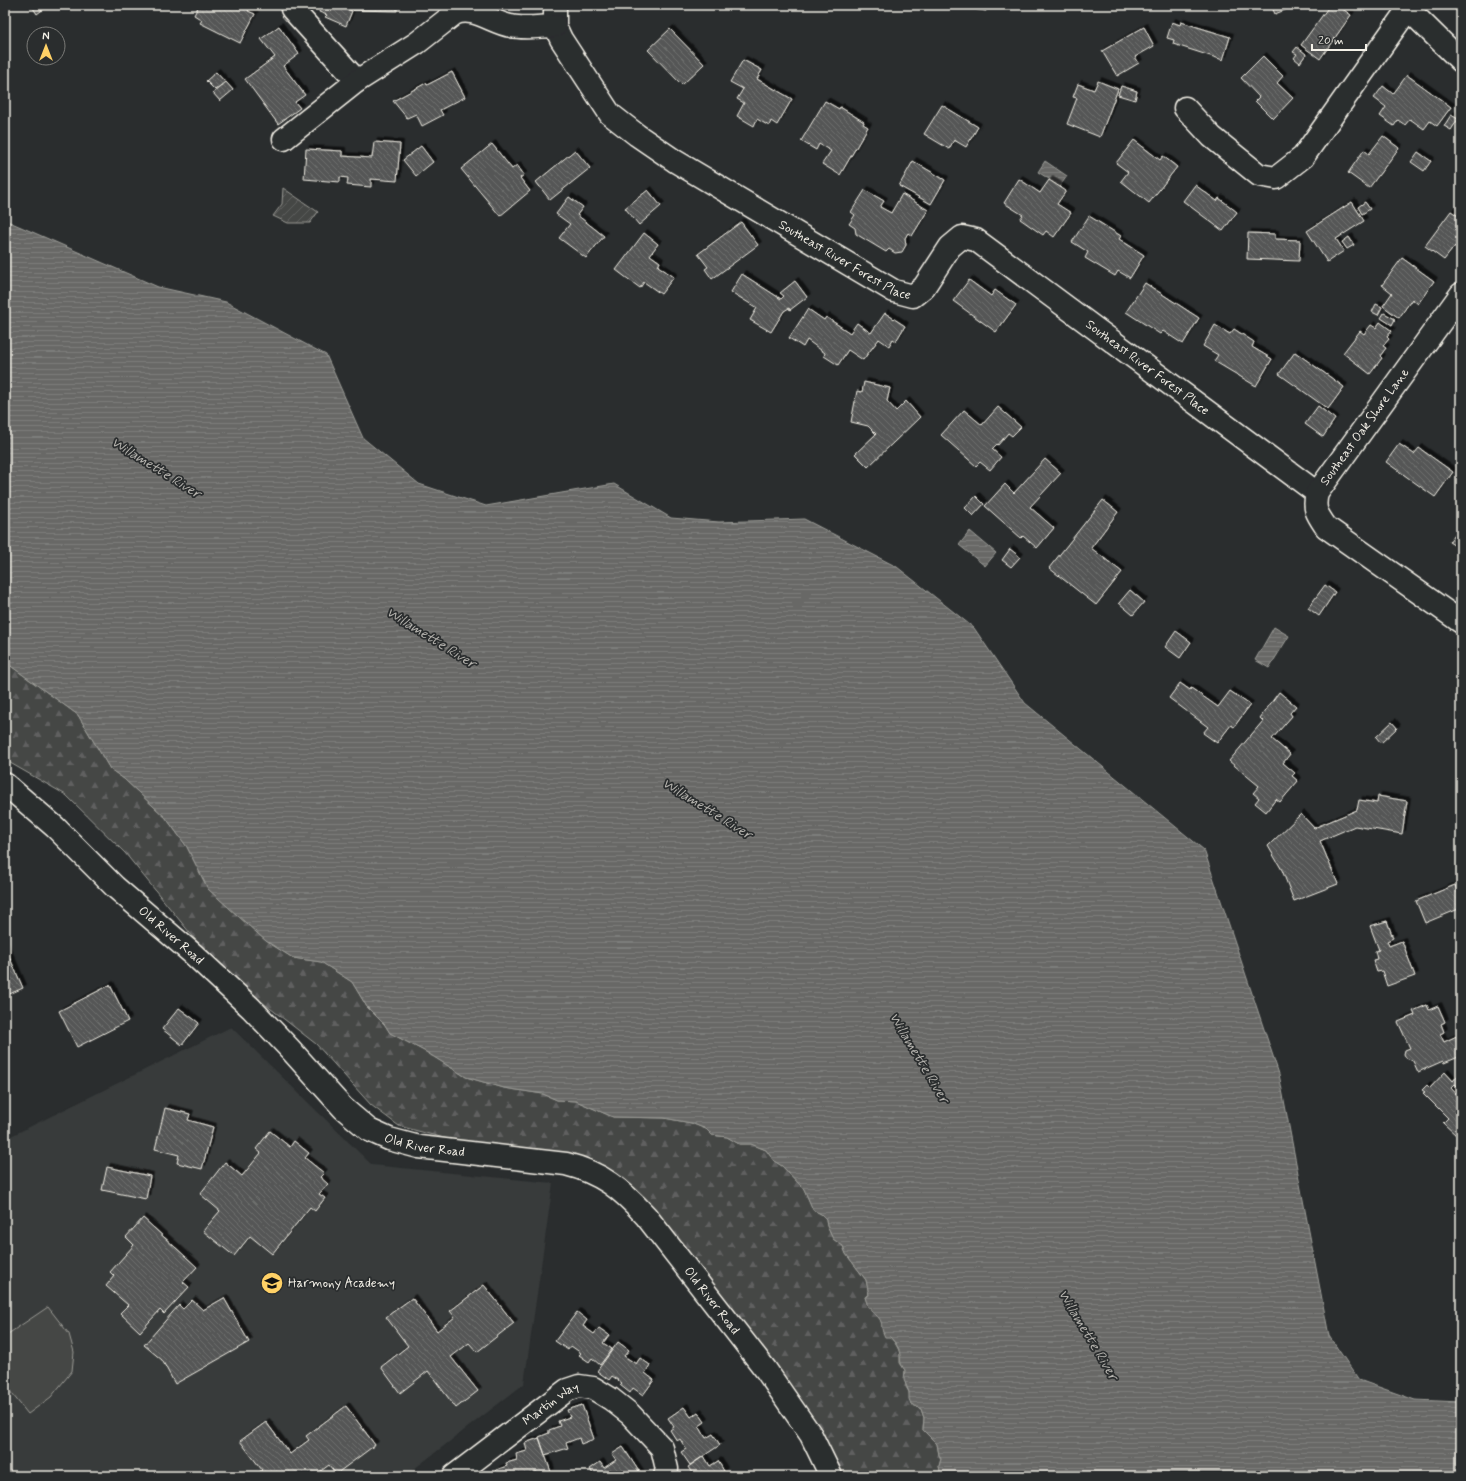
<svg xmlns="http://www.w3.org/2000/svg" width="1466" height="1481" font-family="Mynerve,sans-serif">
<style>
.built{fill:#373a3a}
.forest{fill:url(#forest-firs);stroke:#9c9c96}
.garden{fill:url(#garden-furrows);stroke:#9c9c96}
.pitch{fill:#444645;stroke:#9c9c96}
.water{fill:url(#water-rules);stroke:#9f9f9a}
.building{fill:url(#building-back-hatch);stroke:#f4f1e8;filter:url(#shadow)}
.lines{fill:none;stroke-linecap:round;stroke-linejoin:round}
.minor-casing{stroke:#f4f1e8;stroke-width:25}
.minor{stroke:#2a2d2e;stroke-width:22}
.labels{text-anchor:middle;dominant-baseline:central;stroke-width:3.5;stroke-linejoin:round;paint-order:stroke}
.street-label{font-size:13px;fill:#f4f1e8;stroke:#2a2d2e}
.poi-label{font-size:13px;fill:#f4f1e8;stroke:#2a2d2e;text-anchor:start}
.water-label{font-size:14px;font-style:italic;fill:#b5b3ae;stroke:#2a2d2e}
</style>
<defs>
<pattern id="forest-firs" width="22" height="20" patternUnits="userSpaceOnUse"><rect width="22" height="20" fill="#444645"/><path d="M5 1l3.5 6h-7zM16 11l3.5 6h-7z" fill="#606160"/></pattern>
<pattern id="garden-furrows" width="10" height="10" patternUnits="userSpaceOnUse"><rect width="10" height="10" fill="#444645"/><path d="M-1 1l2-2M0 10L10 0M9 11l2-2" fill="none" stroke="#606160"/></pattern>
<pattern id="water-rules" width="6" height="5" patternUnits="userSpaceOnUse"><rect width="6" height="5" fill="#676866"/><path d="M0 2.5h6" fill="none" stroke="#7d7e7c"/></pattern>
<pattern id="building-back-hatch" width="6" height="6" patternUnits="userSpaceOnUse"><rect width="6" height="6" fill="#555756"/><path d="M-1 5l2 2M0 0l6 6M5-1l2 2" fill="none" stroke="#6e706e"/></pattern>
<filter id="shadow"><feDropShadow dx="3.5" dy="-3.5" stdDeviation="0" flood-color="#0009"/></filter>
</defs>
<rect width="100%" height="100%" fill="#2a2d2e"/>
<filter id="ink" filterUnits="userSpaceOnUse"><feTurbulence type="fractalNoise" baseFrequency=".025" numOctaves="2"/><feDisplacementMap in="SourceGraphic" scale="8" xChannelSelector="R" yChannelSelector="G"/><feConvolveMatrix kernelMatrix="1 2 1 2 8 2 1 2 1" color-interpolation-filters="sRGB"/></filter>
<g filter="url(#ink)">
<path class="built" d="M231,1027L372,1165L553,1183L524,1384L405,1476H5V1139Z"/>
<path class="forest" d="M5,650L8,664L78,715L110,769L124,779L166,818L187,847L208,889L266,941L293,958L321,962L352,982L367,1007L385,1025L390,1033L426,1052L466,1077L504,1088L543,1094L557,1100L576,1101L613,1117L664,1118L691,1123L706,1129L712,1135L727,1137L739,1144H751L766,1150L774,1161L782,1166L804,1189L813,1209L821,1214L826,1219L827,1226L833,1239L843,1246L846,1254L866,1280L869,1295L865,1297L868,1306L871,1307V1311C881,1318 882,1320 883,1332L890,1337L895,1343L900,1352V1363L905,1370L906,1387L909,1392L911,1404L921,1409L924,1418L923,1430L937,1444L939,1455L941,1459L939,1466L941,1476H836L633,1188L399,1126L371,1105L316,1044L248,991L194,938L125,853L66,795L5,760Z"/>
<path class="garden" d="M283,188L318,212L310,223H288L273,216L282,204Z"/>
<path class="pitch" d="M48,1307L69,1334L74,1352L72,1371L51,1397L28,1414L5,1385V1336Z"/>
<path class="water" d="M1045,161L1067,176L1060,186L1038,172Z
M5,220L158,287L226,302L326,355L363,438L419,484L486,506L614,484L671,518L719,522L804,519L897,567L974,628L1025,703L1204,850L1279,1074L1329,1336L1359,1380L1415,1400L1461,1402V1476H941L939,1466L941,1459L939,1455L937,1444L923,1430L924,1418L921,1409L911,1404L909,1399V1392L904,1380L905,1370C898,1362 902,1360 899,1351C898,1346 894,1341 890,1337H885C878,1323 887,1323 871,1311V1308L868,1307L865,1297L869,1295L866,1280L846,1254L843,1246L833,1239L827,1226L826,1219L821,1214L813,1210L804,1189L782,1166L774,1161L766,1150L751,1144H739L727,1137L712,1135L706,1129L691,1123L664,1118L613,1117L576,1101L557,1100L543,1094L504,1088L466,1077L426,1052L390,1033L385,1025L367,1007L352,982L321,962L293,958L266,941L208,889L187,847L166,818L124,779L110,769L78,715L8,664L5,650Z
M970,531L996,553L985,566L959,545Z
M1274,627L1289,636L1269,668L1255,660Z"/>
<path class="building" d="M31,5H49L37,14Z
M199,5H251L248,11L255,14L240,43L200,23L202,20L194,15Z
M322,5H338L352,11L346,26L325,17L327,15L319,12Z
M353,5H397V11L353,10Z
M951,5H987L986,11L951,6Z
M1271,5H1289L1290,8L1275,14Z
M1330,5H1337L1351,15L1320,59L1301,45Z
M1172,22L1180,25L1181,22L1230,37L1223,60L1173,44L1174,40L1167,38Z
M279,26L299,54L283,66L305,95L295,102L300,108L278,124L245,79L275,57L261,39Z
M1144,27L1154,46L1135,57L1139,63L1117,76L1102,51Z
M670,29L704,64L682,85L648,50Z
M1297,47L1306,54L1300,63L1294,58L1297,54L1293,52Z
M1263,56L1283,76L1277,83L1293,98L1273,119L1255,101L1259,97L1241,78Z
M743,60L762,70L757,79L792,99L777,125L771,121L769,126L757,119L754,126L737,116L744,103L737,99L743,89L730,82Z
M216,72L225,82L215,90L206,81Z
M452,72L465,97L440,110L443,115L422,126L416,114L407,118L393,101L426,83L427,85Z
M1407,75L1451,107L1437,126L1430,121L1424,129L1410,119L1405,125L1398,120L1394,126L1380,116L1386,107L1374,98L1383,86L1393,94Z
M1098,81L1118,89L1100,137L1067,124L1077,98L1073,97L1078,84L1094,90Z
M226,82L233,90L220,101L213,93Z
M1121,86L1137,91L1135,100L1118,95Z
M825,101L839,109L840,107L864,122L863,124L868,127L840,175L822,164L831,151L819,144L816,150L801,141Z
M942,105L978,127L966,147L954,140L949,149L924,134Z
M1451,115L1458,119L1451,130L1444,126Z
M1383,136L1399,148L1369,188L1348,173L1364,150L1369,154Z
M1134,140L1160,160L1163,156L1177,167L1149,203L1121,181L1128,172L1116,163Z
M374,142L400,144L397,181L371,179V187L347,185L348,178L340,177V182L304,179L306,149L342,151V156L372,158Z
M492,144L512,169L517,165L524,175L520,178L530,191L500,216L461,169Z
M421,146L433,162L416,176L403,160Z
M575,150L590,168L550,200L536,182Z
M1418,152L1431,161L1424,171L1411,162Z
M913,161L945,180L931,204L899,186Z
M1019,179L1040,193L1049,180L1066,191L1057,204L1071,213L1054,237L1046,231L1043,235L1020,219L1023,215L1004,203Z
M1195,185L1217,201L1219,198L1237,212L1223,231L1183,201Z
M648,190L661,206L639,225L625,208Z
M865,190L884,201L880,207L891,213L902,194L928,210L912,236L908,233L905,238L906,245L902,252L895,253L889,249L886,252L856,234L855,228L849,224L855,215L851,212Z
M569,197L583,207L577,215L604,236L586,258L559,238L570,224L556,214Z
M1352,202L1364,221L1336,239L1344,251L1327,262L1307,231Z
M1365,202L1370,209L1362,214L1358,207Z
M1451,211L1461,218V245L1459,249L1455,246L1444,260L1425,246Z
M1089,216L1121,236L1119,239L1144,255L1130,278L1118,271L1115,276L1085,258L1088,252L1072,242Z
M741,222L758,245L712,279L705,269L708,267L698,254Z
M644,233L658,244L650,255L660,262L658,266L674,277L661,294L644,282L640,288L616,270Z
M1248,233L1275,234V239L1300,240L1299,261L1247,259Z
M1349,237L1354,245L1347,249L1342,242Z
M1402,258L1434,281L1418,304L1412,299L1399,318L1383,306L1392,293L1382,285Z
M742,274L781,299L784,296L780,293L795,281L807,297L790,310L789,308L784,311L771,332L750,320L757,308L731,292Z
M969,280L991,296L995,290L1016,305L996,332L953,301Z
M1145,283L1199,318L1183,344L1163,331L1160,334L1126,312Z
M1376,304L1382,307L1378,315L1372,312Z
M808,309L824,320L826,317L850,333L857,323L871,333L885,313L905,326L896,341L893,339L889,346L879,339L863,360L848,350L838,365L824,356L825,353L807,340L803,347L789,338Z
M1384,313L1395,319L1392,325L1381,318Z
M1380,322L1392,331L1387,337L1389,339L1383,346L1386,348L1380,356L1382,358L1370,374L1343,353L1360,331L1364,334L1371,325L1376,328Z
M1215,325L1230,334L1234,329L1254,342L1252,347L1272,359L1256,386L1214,361L1218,355L1203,346Z
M1295,352L1344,387L1328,409L1279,374Z
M864,382L890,388L887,401L896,411L906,401L920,417L868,467L855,454L876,434L868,426L851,422L857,391L862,392Z
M1318,406L1335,419L1323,437L1305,424Z
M998,407L1021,427L1012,436L1008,433L998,445L997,444L992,449L1001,457L990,470L980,462L976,466L941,435L964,410L982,425Z
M1399,444L1414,454L1419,448L1453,472L1435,497L1386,462Z
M1045,459L1061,473L1030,507L1054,528L1037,548L1023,536L1021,538L985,506L1005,484L1014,493Z
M976,496L984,504L973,516L965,508Z
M1103,500L1118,512L1091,548L1122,572L1096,605L1049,568Z
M1461,526V554L1455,549L1457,547L1449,542Z
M1010,549L1020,557L1011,567L1002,560Z
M1325,585L1335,592L1319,616L1308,608Z
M1130,590L1144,602L1133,615L1119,603Z
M1176,631L1191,642L1180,658L1165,647Z
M1180,683L1190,690L1191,688L1218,707L1230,691L1250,705L1234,727L1231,725L1217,743L1203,733L1208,727L1169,698Z
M1279,692L1296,706L1290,713L1292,716L1272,739L1290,754L1283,763L1295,773L1292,776L1298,781L1280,802L1276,799L1266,812L1255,803L1259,798L1253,793L1259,786L1229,761L1263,721L1260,718Z
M1392,722L1397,728L1381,743L1376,737Z
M1378,796L1407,801L1402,834L1355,826L1320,841L1338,884L1294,901L1282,870L1268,846L1301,814L1314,828L1357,810L1359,800L1377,803Z
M1455,885L1461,900V908L1425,923L1416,901Z
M1387,921L1393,938L1387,941L1389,946L1402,941L1415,976L1387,986L1382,971L1377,972L1373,960L1377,959L1375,951L1379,950L1370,926Z
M5,947L23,988L5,996Z
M110,985L128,1021L77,1047L59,1011Z
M1427,1005L1429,1010L1438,1006L1445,1022L1441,1024L1444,1032L1440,1034L1444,1042L1461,1034V1056L1444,1063L1443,1061L1418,1072L1413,1061L1406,1058L1404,1054L1405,1050L1410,1048L1398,1022L1415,1015L1413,1011Z
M179,1008L199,1023L182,1045L162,1029Z
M1445,1072L1453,1081L1461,1072V1090L1455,1084L1451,1088L1461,1099V1134L1460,1133L1457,1136L1443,1123L1448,1118L1423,1093L1425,1092L1422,1090L1427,1085L1430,1088Z
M165,1108L190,1114L188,1120L213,1127L202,1169L177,1163L179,1155L155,1149Z
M270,1131L290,1147L294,1141L309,1153L305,1158L324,1173L320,1177L328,1184L319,1194L325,1198L315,1211L310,1207L272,1254L250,1236L234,1256L203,1231L220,1211L200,1194L225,1162L242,1176L261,1153L256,1149Z
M107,1167L150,1176L146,1199L102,1190Z
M143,1218L197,1267L183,1282L189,1287L164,1314L160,1310L140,1332L120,1313L128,1305L106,1286L114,1276L110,1272L134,1245L126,1237Z
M484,1285L514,1323L477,1352L469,1343L451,1357L478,1391L456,1408L428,1371L400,1393L381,1367L408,1346L386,1317L412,1298L437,1331L455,1317L450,1311Z
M224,1298L249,1342L175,1384L162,1360L144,1345L179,1305L183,1309L192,1300L203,1310Z
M577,1312L587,1320L583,1326L594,1334L599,1328L609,1335L603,1343L612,1349L600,1365L592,1358L589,1362L579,1355L581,1353L571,1346L568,1350L555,1341Z
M618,1342L629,1350L624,1356L636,1364L640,1358L650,1365L645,1373L654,1380L643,1395L633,1388L630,1393L620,1385L622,1383L612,1376L609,1380L597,1371Z
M582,1405L594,1439L581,1444L579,1438L566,1443L568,1448L545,1455L539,1437L549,1433V1430L560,1426L558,1421L570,1417L567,1410Z
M346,1406L375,1445L336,1474L329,1465L314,1476H254L262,1470L240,1441L266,1422L290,1454L309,1440L306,1436Z
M684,1407L691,1417L698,1412L705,1422L699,1426L706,1438L713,1434L720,1445L690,1465L681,1452L686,1449L680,1439L677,1441L670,1430L674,1427L668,1418Z
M539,1438L551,1472L541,1476H538L537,1472L524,1476H498L496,1470L507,1466L506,1463L517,1460L516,1454L527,1451L525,1443Z
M623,1447L642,1476H594L590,1469L600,1462L604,1468L616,1460L612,1454Z
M704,1456L710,1466L718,1461L724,1471L719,1476H694L688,1467Z"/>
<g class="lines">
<g class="minor-casing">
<g id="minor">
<path id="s1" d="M555,5V26L561,39L610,114L637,135L675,161L894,291L913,296L924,287L950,247L962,237L976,240L1317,493"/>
<path d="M1404,5L1461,61"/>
<path d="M292,9L357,81"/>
<path d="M1185,108L1212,137L1259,175L1276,178L1303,157L1408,9"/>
<path d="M284,139L357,81L417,43L454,14C473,5 492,23 511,26C525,29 541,26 555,26"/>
<path d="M1461,294L1317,493C1313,509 1317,514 1326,527L1461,622"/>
<path id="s2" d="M5,784L55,827L115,887L193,954L251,1008L290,1049L343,1108L369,1130L389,1139L419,1147L566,1164C602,1173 621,1189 646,1216L766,1370L811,1435L831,1476"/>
<path id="s3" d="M454,1476L567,1390L579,1386L593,1388L611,1399L630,1414L662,1448L667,1469L665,1476"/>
</g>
</g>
<use href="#minor" class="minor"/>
</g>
</g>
<defs>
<g id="school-disc" transform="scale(1.15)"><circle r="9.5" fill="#ffd166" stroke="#2a2d2e"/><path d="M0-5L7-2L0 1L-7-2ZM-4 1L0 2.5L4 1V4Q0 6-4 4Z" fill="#111"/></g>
</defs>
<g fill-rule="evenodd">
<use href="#school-disc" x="272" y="1283"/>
</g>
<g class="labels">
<g class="street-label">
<text stroke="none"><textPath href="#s1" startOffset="402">Southeast River Forest Place</textPath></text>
<text stroke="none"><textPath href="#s1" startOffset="785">Southeast River Forest Place</textPath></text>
<text transform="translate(1365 427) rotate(-54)">Southeast Oak Shore Lane</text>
<text stroke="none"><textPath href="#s2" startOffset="225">Old River Road</textPath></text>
<text stroke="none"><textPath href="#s2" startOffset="561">Old River Road</textPath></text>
<text stroke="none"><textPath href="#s2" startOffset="908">Old River Road</textPath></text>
<text stroke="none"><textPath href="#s3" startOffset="121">Martin Way</textPath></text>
</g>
<g class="poi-label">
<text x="288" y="1283">Harmony Academy</text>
</g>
<g class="water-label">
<text transform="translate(156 468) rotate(32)">Willamette River</text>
<text transform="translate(431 638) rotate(32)">Willamette River</text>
<text transform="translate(707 809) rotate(32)">Willamette River</text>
<text transform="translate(919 1058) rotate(59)">Willamette River</text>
<text transform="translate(1088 1335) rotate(59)">Willamette River</text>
</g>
</g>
<rect width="1466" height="1481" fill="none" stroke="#2a2d2e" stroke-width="20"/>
<rect x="10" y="10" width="1446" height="1461" fill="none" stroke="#f4f1e8" stroke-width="1.5" filter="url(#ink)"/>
<g transform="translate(46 46)"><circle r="19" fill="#2a2d2e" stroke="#7b7b78"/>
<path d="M0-3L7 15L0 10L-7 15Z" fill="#ffd166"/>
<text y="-6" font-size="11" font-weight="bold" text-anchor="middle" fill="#f4f1e8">N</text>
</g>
<path d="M1312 44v6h54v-6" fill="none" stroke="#f4f1e8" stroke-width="2"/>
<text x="1318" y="44" font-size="12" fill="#f4f1e8" stroke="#2a2d2e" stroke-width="3" paint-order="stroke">20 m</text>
</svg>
